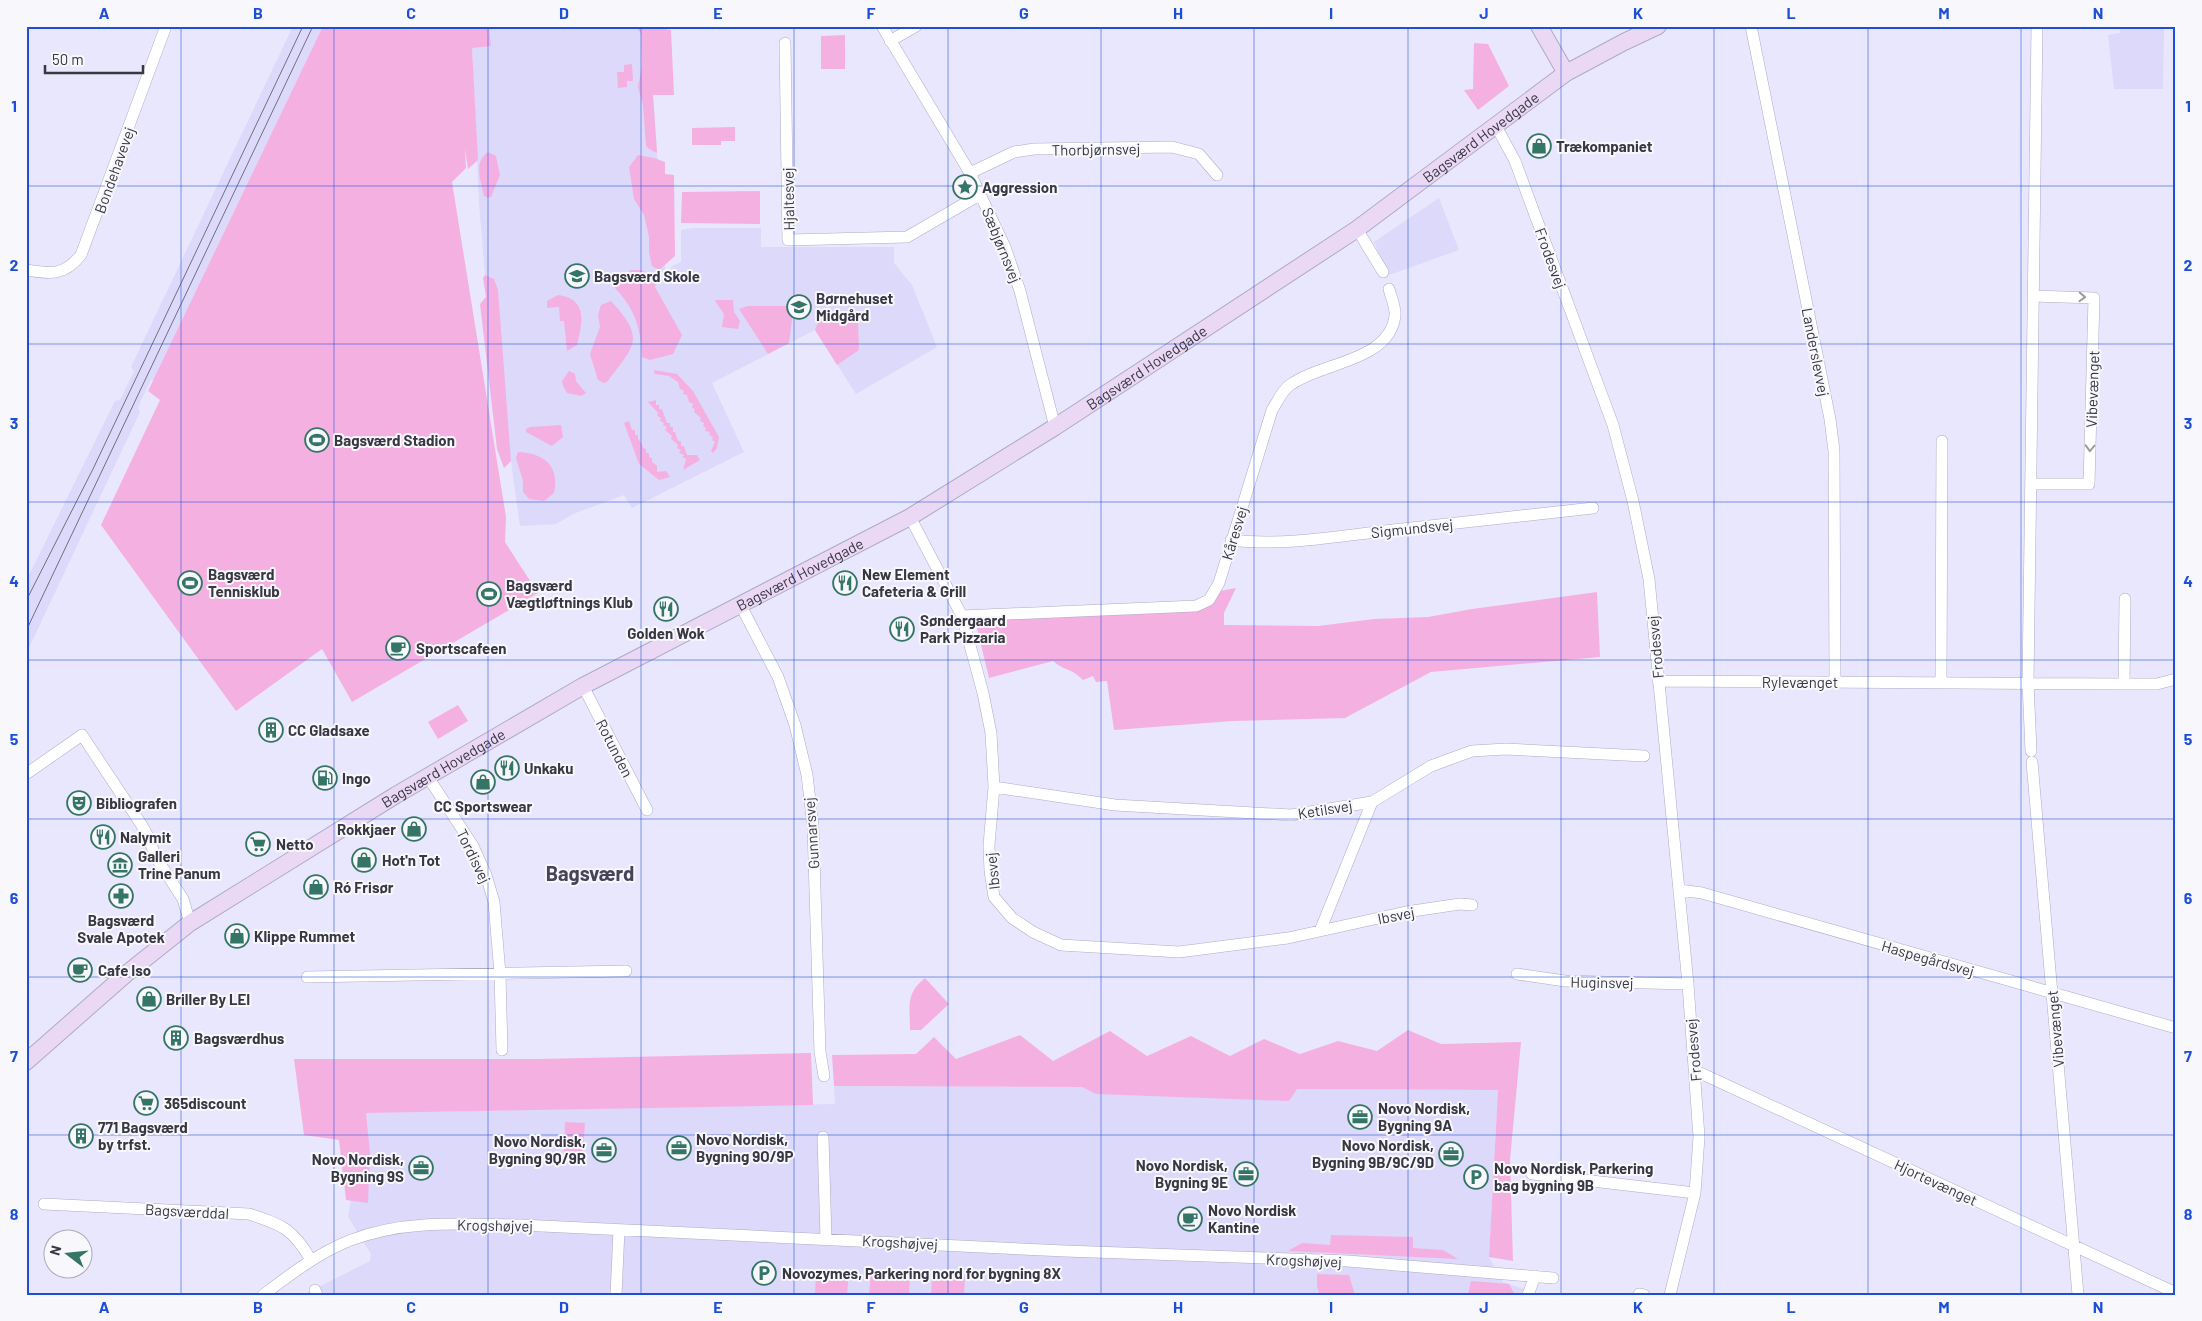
<svg xmlns="http://www.w3.org/2000/svg" width="2202" height="1321" font-family="Barlow,sans-serif">
<style>
.built{fill:#dcd9fa}
.green{fill:#f5b0e2}
.lines{fill:none;stroke-linecap:round;stroke-linejoin:round}
.street-casing{stroke:#aeabc5;stroke-width:12}
.secondary-casing{stroke:#aeabc5;stroke-width:18}
.street{stroke:#fff;stroke-width:11}
.secondary{stroke:#ead8f4;stroke-width:16}
.tram{stroke:#716f7d;stroke-width:1}
.oneway{stroke:#9c9ca0}
.grid{fill:none;stroke:#1d4ed8;stroke-width:1;stroke-opacity:0.55}
.labels{text-anchor:middle;dominant-baseline:central;stroke-width:4;stroke-linejoin:round;paint-order:stroke}
.street-label{font-size:15px;fill:#393842;stroke:#f7f7fc}
.poi-label{font-size:15px;font-weight:bold;fill:#393842;stroke:#f7f7fc;text-anchor:start}
.district-label{font-size:20px;font-weight:bold;fill:#47445a;stroke:#f7f7fc}
.neatline{fill:none;stroke:#1d4ed8;stroke-width:2}
.grid-label{font-size:16px;text-anchor:middle;font-weight:bold;fill:#1d4ed8}
</style>
<rect width="100%" height="100%" fill="#e9e7fd"/>
<path class="built" d="M293,26H323L154,380H151L138,407L140,412L26,654V581L115,401L120,400L134,371L131,367Z
M471,26H648L666,276L672,266L681,262V230L694,228H761V247H894V263L912,285L937,347L856,394L815,330L712,383L744,452L632,508L624,495L573,514L556,524L520,526L511,461L494,279L485,275L479,203Z
M2120,26H2164L2163,89H2114L2108,35L2120,33Z
M1439,198L1459,250L1389,275L1374,242Z
M834,1086L1082,1087L1096,1094L1297,1089L1498,1090L1489,1257L1503,1282L1541,1295H303L370,1261L371,1254L348,1217L365,1113L835,1104Z"/>
<path class="green" d="M323,26H497L489,28L491,46L472,48L478,160L468,169L465,148L466,168L452,182L506,517L505,542L538,593L352,702L322,649L236,711L101,525L160,400L148,391Z
M636,26H665V29L671,30L674,95H653L657,153L649,149L646,146L643,105L638,87L642,66L641,34Z
M845,35V69H821V36Z
M1474,43L1488,44L1509,86L1478,110L1464,90L1473,89Z
M632,64L633,81H627V87L618,88L617,72H624V65Z
M735,127V141H721V145H692V128Z
M488,152L496,156L500,175L491,197L488,198L484,196C481,181 473,162 488,152Z
M638,155L654,158L665,162V174L674,175L675,256L659,270L652,266L649,252V237L644,215L634,199L629,167Z
M760,191V224L681,223L682,192Z
M631,270H640L658,276L655,287L682,335L673,354L650,360L642,357C641,328 635,309 615,288L619,279Z
M485,275L494,279L498,290L511,461L504,468L497,449L480,304L486,297L483,278Z
M558,295C589,299 582,324 577,345L567,351L564,321H560L559,307L547,308V301Z
M717,300H733L734,312L740,321L738,329L722,327L724,314L715,301Z
M611,301C646,339 635,345 607,382L604,383L598,380L590,354L600,327L598,315L601,305Z
M748,306H785L793,312L789,343L768,354L739,309Z
M819,320L858,321L859,350L837,365L815,330Z
M654,370L677,374L693,391L719,437L717,448L713,453L711,451L715,442L712,440L713,437L709,435L710,432L705,431L706,428L703,426L704,423L700,421L701,418L694,412L695,409L692,408L693,404L689,402L687,395L683,394L684,391L680,389L678,382L669,376L655,374Z
M569,371L575,374L576,381L586,393L581,396L567,393L563,386L562,381Z
M656,400V405H659V409H662L667,423H670V427H673V432H675L678,441H681V446H684L687,455H697L700,460L683,470L686,459L682,457L684,455L679,453L681,450L677,448L678,445L671,439L672,436L665,430L667,427L663,425L664,423L660,421L661,418L657,416L658,413L648,402Z
M629,421L632,430H635V435H638V439L642,444L643,448L646,449V453H649V457L652,458V462L657,466V472L666,471L670,477L659,480L639,464L624,423Z
M561,425L563,437L552,446L526,432V429L530,427Z
M518,452C544,453 560,466 554,493L544,501L529,499L523,492V481L516,458Z
M1236,588L1224,613V625L1318,626L1374,619L1428,617L1472,609L1597,592L1600,657L1431,672L1345,718L1233,721L1114,730L1107,681L1096,682L1093,676L1083,680C1070,667 1066,672 1053,661L989,678L975,620L1209,607L1220,591Z
M458,705L468,721L438,739L428,722Z
M925,978L949,1004L921,1030H910C910,1006 905,994 925,978Z
M1408,1030L1441,1044L1521,1042L1510,1160L1513,1261L1489,1257L1498,1090L1297,1089L1289,1101L1096,1094L1082,1087L834,1086L832,1055L916,1054L934,1037L956,1059L1020,1035L1053,1061L1110,1031L1147,1056L1191,1036L1230,1056L1264,1039L1300,1054L1338,1041L1377,1051Z
M811,1053L813,1105L366,1113L370,1153L368,1203L346,1200L339,1140L304,1135L294,1059H539Z
M565,1122L585,1123L583,1152H564Z
M1331,1235L1413,1237V1248L1443,1250L1458,1259L1288,1251L1302,1243L1330,1245Z
M816,1271L849,1272L847,1295H815Z
M871,1273L910,1275L909,1295H869Z
M1317,1274L1349,1275L1355,1295H1320L1317,1287Z
M932,1276L965,1277L964,1295H931Z
M1471,1281L1509,1284L1515,1295H1468Z"/>
<g class="lines">
<g class="street-casing">
<path id="street" d="M882,26L970,173L1005,247L1020,291L1055,427
M1751,26L1830,419L1834,451L1835,682
M890,41L916,26
M785,43L788,240L907,237L981,194
M1496,126L1515,161L1613,425L1633,501L1649,579L1688,984L1699,1137L1695,1193L1670,1295
M970,173L1014,152L1034,149L1172,147L1199,154L1217,175
M1357,229L1383,272
M26,270C51,274 64,276 81,255L166,26
M2031,484H2089L2094,298L2033,296
M910,517L962,616L983,693L991,733L994,787L989,845L990,871L994,897L1012,918L1033,932L1061,945L1179,952L1288,938L1406,912L1460,904L1472,905
M1231,540C1281,546 1334,537 1384,531C1454,523 1523,516 1593,508
M740,604L778,677L795,725L807,775L813,826L820,1052L824,1076
M962,616L1196,606L1209,600L1219,583L1272,410C1277,403 1282,390 1290,385C1321,362 1389,362 1395,316C1396,308 1391,297 1389,289
M1658,681L2124,684H2157L2176,679
M1941,682L1942,441
M2124,684L2125,599
M583,686L647,810
M2031,751L2028,683L2037,26
M2032,762L2078,1295
M26,774L82,735L141,824L149,838L155,856L183,899L190,923
M428,777L473,846L486,875L494,902L500,974L502,1050
M994,787L1115,805L1291,815L1372,802L1431,766L1472,751L1506,749L1644,756
M1679,890L1702,893L2176,1028
M1320,931L1372,802
M1517,974L1565,981L1688,984
M307,977L626,971
M1696,1071L2176,1293
M823,1137L826,1239
M1532,1174L1695,1193
M44,1204L249,1214C283,1225 293,1229 311,1260
M315,1290L317,1295
M1639,1294L1644,1295
M263,1295C291,1274 318,1253 351,1240C405,1219 465,1224 521,1225L1065,1251L1348,1261L1553,1278
M616,1295L619,1230
M1528,1295L1535,1276"/>
</g>
<g class="secondary-casing">
<g id="secondary">
<path d="M1539,26L1566,73"/>
<path id="s1" d="M26,1062L126,974L190,923L396,795L583,686L910,517L1055,427L1357,229L1566,73L1624,42L1658,26"/>
</g>
</g>
<use href="#street" class="street"/>
<use href="#secondary" class="secondary"/>
<path class="tram" d="M26,601L93,469L303,26
M26,631L313,26"/>
</g>
<defs><path id="oneway-chevron" d="M-2-3.5L2.5 0L-2 3.5" fill="none" stroke-width="1.6" stroke-linecap="round" stroke-linejoin="round" transform="scale(1.25)"/></defs>
<g class="oneway">
<use href="#oneway-chevron" transform="translate(2082 297) rotate(2)"/>
<use href="#oneway-chevron" transform="translate(2090 448) rotate(92)"/>
</g>
<path class="grid" d="M181,26V1295M334,26V1295M488,26V1295M641,26V1295M794,26V1295M948,26V1295M1101,26V1295M1254,26V1295M1408,26V1295M1561,26V1295M1714,26V1295M1868,26V1295M2021,26V1295M26,186H2176M26,344H2176M26,502H2176M26,660H2176M26,819H2176M26,977H2176M26,1135H2176"/>
<defs>
<g id="shop-ring" transform="scale(1.25)"><circle r="9.5" fill="#f7f7fc" stroke="#347565" stroke-width="1.5"/><path d="M-5-2.5h2.3a2.7 3.5 0 0 1 5.4 0H5L5.5 6h-11ZM-1.5-2.5h3a1.5 2.3 0 0 0-3 0Z" fill="#347565"/></g>
<g id="sight-ring" transform="scale(1.25)"><circle r="9.5" fill="#f7f7fc" stroke="#347565" stroke-width="1.5"/><path d="M0-6L1.8-2.2L6-1.7L2.9 1.2L3.7 5.4L0 3.3L-3.7 5.4L-2.9 1.2L-6-1.7L-1.8-2.2Z" fill="#347565"/></g>
<g id="school-ring" transform="scale(1.25)"><circle r="9.5" fill="#f7f7fc" stroke="#347565" stroke-width="1.5"/><path d="M0-5L7-2L0 1L-7-2ZM-4 1L0 2.5L4 1V4Q0 6-4 4Z" fill="#347565"/></g>
<g id="stadium-ring" transform="scale(1.25)"><circle r="9.5" fill="#f7f7fc" stroke="#347565" stroke-width="1.5"/><path d="M0-5a6.5 5 0 1 0 0 10a6.5 5 0 1 0 0-10ZM-3.5-1.8h7v3.6h-7Z" fill="#347565"/></g>
<g id="restaurant-ring" transform="scale(1.25)"><circle r="9.5" fill="#f7f7fc" stroke="#347565" stroke-width="1.5"/><path d="M-5-6h1v4h1v-4h1v4h1v-4h1v5L-1.5 .5V6h-2V.5L-5-1ZM5-6V6H3V1.5H1.5Q1.5-4 5-6Z" fill="#347565"/></g>
<g id="cafe-ring" transform="scale(1.25)"><circle r="9.5" fill="#f7f7fc" stroke="#347565" stroke-width="1.5"/><path d="M-5.5-4.5H6V0H3Q3 3.5 0 3.5H-2.5Q-5.5 3.5-5.5 0ZM3-3.2v2h1.7v-2ZM-6 4.5H4V6H-6Z" fill="#347565"/></g>
<g id="building-ring" transform="scale(1.25)"><circle r="9.5" fill="#f7f7fc" stroke="#347565" stroke-width="1.5"/><path d="M-4-6H4V6H1V3H-1V6H-4ZM-2.5-4.3h1.7v1.8h-1.7ZM.8-4.3h1.7v1.8H.8ZM-2.5-1h1.7V.8h-1.7ZM.8-1h1.7V.8H.8Z" fill="#347565"/></g>
<g id="fuel-ring" transform="scale(1.25)"><circle r="9.5" fill="#f7f7fc" stroke="#347565" stroke-width="1.5"/><path d="M-5.5-6h7V0h2V4h1.3V-2.5L3-4.5l.8-.8L6-3V5H2.5V1h-1V6h-7ZM-4.2-4.7v3.2H.2V-4.7Z" fill="#347565"/></g>
<g id="theatre-ring" transform="scale(1.25)"><circle r="9.5" fill="#f7f7fc" stroke="#347565" stroke-width="1.5"/><path d="M-5-5.5Q0-4 5-5.5V0Q5 5 0 6Q-5 5-5 0ZM-3.3-2.5H-1v1.5H-3.3ZM1-2.5H3.3v1.5H1ZM-2.8 1Q0 5.5 2.8 1Z" fill="#347565"/></g>
<g id="supermarket-ring" transform="scale(1.25)"><circle r="9.5" fill="#f7f7fc" stroke="#347565" stroke-width="1.5"/><path d="M-6-5.5h2.5l.6 2H6L4.5 2H-2.5L-4.4-4H-6ZM-1.5 3.2a1.3 1.3 0 1 0 .1 0ZM3 3.2a1.3 1.3 0 1 0 .1 0Z" fill="#347565"/></g>
<g id="museum-ring" transform="scale(1.25)"><circle r="9.5" fill="#f7f7fc" stroke="#347565" stroke-width="1.5"/><path d="M0-6L6-3V-2H-6V-3ZM-5-1h2V3h-2ZM-1-1h2V3h-2ZM3-1h2V3H3ZM-6 4H6V6H-6Z" fill="#347565"/></g>
<g id="pharmacy-ring" transform="scale(1.25)"><circle r="9.5" fill="#f7f7fc" stroke="#347565" stroke-width="1.5"/><path d="M-2-6h4v4h4v4h-4v4h-4v-4h-4v-4h4Z" fill="#347565"/></g>
<g id="office-ring" transform="scale(1.25)"><circle r="9.5" fill="#f7f7fc" stroke="#347565" stroke-width="1.5"/><path d="M-6-3h4V-5.5h4V-3h4V5H-6ZM-1-4.5V-3h2v-1.5ZM-6 0V1H6V0Z" fill="#347565"/></g>
<g id="parking-ring" transform="scale(1.25)"><circle r="9.5" fill="#f7f7fc" stroke="#347565" stroke-width="1.5"/><path d="M-3.5-5.5H1a3.5 3.5 0 0 1 0 7H-1V5.5H-3.5ZM-1-3.4V-.6H.8a1.4 1.4 0 0 0 0-2.8Z" fill="#347565"/></g>
</defs>
<g fill-rule="evenodd">
<use href="#shop-ring" x="1539" y="146"/>
<use href="#sight-ring" x="965" y="187"/>
<use href="#school-ring" x="577" y="276"/>
<use href="#school-ring" x="799" y="307"/>
<use href="#stadium-ring" x="317" y="440"/>
<use href="#stadium-ring" x="190" y="583"/>
<use href="#restaurant-ring" x="845" y="583"/>
<use href="#stadium-ring" x="489" y="594"/>
<use href="#restaurant-ring" x="666" y="609"/>
<use href="#restaurant-ring" x="902" y="629"/>
<use href="#cafe-ring" x="398" y="648"/>
<use href="#building-ring" x="271" y="730"/>
<use href="#restaurant-ring" x="507" y="768"/>
<use href="#fuel-ring" x="325" y="778"/>
<use href="#shop-ring" x="483" y="782"/>
<use href="#theatre-ring" x="79" y="803"/>
<use href="#shop-ring" x="414" y="829"/>
<use href="#restaurant-ring" x="103" y="837"/>
<use href="#supermarket-ring" x="258" y="844"/>
<use href="#shop-ring" x="364" y="860"/>
<use href="#museum-ring" x="120" y="865"/>
<use href="#shop-ring" x="316" y="887"/>
<use href="#pharmacy-ring" x="121" y="896"/>
<use href="#shop-ring" x="237" y="936"/>
<use href="#cafe-ring" x="80" y="970"/>
<use href="#shop-ring" x="149" y="999"/>
<use href="#building-ring" x="176" y="1038"/>
<use href="#supermarket-ring" x="146" y="1103"/>
<use href="#office-ring" x="1360" y="1117"/>
<use href="#building-ring" x="81" y="1136"/>
<use href="#office-ring" x="679" y="1148"/>
<use href="#office-ring" x="604" y="1150"/>
<use href="#office-ring" x="1451" y="1154"/>
<use href="#office-ring" x="421" y="1168"/>
<use href="#office-ring" x="1246" y="1174"/>
<use href="#parking-ring" x="1476" y="1177"/>
<use href="#cafe-ring" x="1190" y="1219"/>
<use href="#parking-ring" x="764" y="1273"/>
</g>
<g class="labels">
<g class="street-label">
<text stroke="none"><textPath href="#s1" startOffset="1728">Bagsværd Hovedgade</textPath></text>
<text transform="translate(1096 149) rotate(-1)">Thorbjørnsvej</text>
<text transform="translate(114 170) rotate(-70)">Bondehavevej</text>
<text transform="translate(788 199) rotate(-91)">Hjaltesvej</text>
<text transform="translate(1002 245) rotate(68)">Sæbjørnsvej</text>
<text transform="translate(1551 258) rotate(70)">Frodesvej</text>
<text transform="translate(1816 352) rotate(79)">Landerslevvej</text>
<text stroke="none"><textPath href="#s1" startOffset="1322">Bagsværd Hovedgade</textPath></text>
<text transform="translate(2092 389) rotate(-88)">Vibevænget</text>
<text transform="translate(1412 528) rotate(-6)">Sigmundsvej</text>
<text transform="translate(1234 533) rotate(-73)">Kåresvej</text>
<text stroke="none"><textPath href="#s1" startOffset="918">Bagsværd Hovedgade</textPath></text>
<text transform="translate(1655 647) rotate(-95)">Frodesvej</text>
<text x="1800" y="682">Rylevænget</text>
<text transform="translate(615 748) rotate(63)">Rotunden</text>
<text stroke="none"><textPath href="#s1" startOffset="512">Bagsværd Hovedgade</textPath></text>
<text transform="translate(1325 809) rotate(-9)">Ketilsvej</text>
<text transform="translate(811 833) rotate(-94)">Gunnarsvej</text>
<text transform="translate(474 856) rotate(64)">Tordisvej</text>
<text transform="translate(992 871) rotate(-96)">Ibsvej</text>
<text transform="translate(1396 915) rotate(-11)">Ibsvej</text>
<text transform="translate(1928 958) rotate(16)">Haspegårdsvej</text>
<text transform="translate(1602 982) rotate(1)">Huginsvej</text>
<text transform="translate(2055 1029) rotate(-95)">Vibevænget</text>
<text transform="translate(1693 1050) rotate(-95)">Frodesvej</text>
<text transform="translate(1936 1182) rotate(25)">Hjortevænget</text>
<text transform="translate(187 1211) rotate(3)">Bagsværddal</text>
<text transform="translate(495 1225) rotate(1)">Krogshøjvej</text>
<text transform="translate(900 1242) rotate(3)">Krogshøjvej</text>
<text transform="translate(1304 1260) rotate(2)">Krogshøjvej</text>
</g>
<g class="poi-label">
<text x="1556" y="146">Trækompaniet</text>
<text x="982" y="187">Aggression</text>
<text x="594" y="276">Bagsværd Skole</text>
<text x="816" y="298">Børnehuset<tspan x="816" dy="17">Midgård</tspan></text>
<text x="334" y="440">Bagsværd Stadion</text>
<text x="208" y="574">Bagsværd<tspan x="208" dy="17">Tennisklub</tspan></text>
<text x="862" y="574">New Element<tspan x="862" dy="17">Cafeteria &amp; Grill</tspan></text>
<text x="506" y="585">Bagsværd<tspan x="506" dy="17">Vægtløftnings Klub</tspan></text>
<text x="920" y="620">Søndergaard<tspan x="920" dy="17">Park Pizzaria</tspan></text>
<text x="666" y="633" text-anchor="middle">Golden Wok</text>
<text x="416" y="648">Sportscafeen</text>
<text x="288" y="730">CC Gladsaxe</text>
<text x="524" y="768">Unkaku</text>
<text x="342" y="778">Ingo</text>
<text x="96" y="803">Bibliografen</text>
<text x="483" y="806" text-anchor="middle">CC Sportswear</text>
<text x="396" y="829" text-anchor="end">Rokkjaer</text>
<text x="120" y="837">Nalymit</text>
<text x="276" y="844">Netto</text>
<text x="138" y="856">Galleri<tspan x="138" dy="17">Trine Panum</tspan></text>
<text x="382" y="860">Hot'n Tot</text>
<text x="334" y="887">Ró Frisør</text>
<text x="121" y="920" text-anchor="middle">Bagsværd<tspan x="121" dy="17">Svale Apotek</tspan></text>
<text x="254" y="936">Klippe Rummet</text>
<text x="98" y="970">Cafe Iso</text>
<text x="166" y="999">Briller By LEI</text>
<text x="194" y="1038">Bagsværdhus</text>
<text x="164" y="1103">365discount</text>
<text x="1378" y="1108">Novo Nordisk,<tspan x="1378" dy="17">Bygning 9A</tspan></text>
<text x="98" y="1127">771 Bagsværd<tspan x="98" dy="17">by trfst.</tspan></text>
<text x="696" y="1139">Novo Nordisk,<tspan x="696" dy="17">Bygning 9O/9P</tspan></text>
<text x="586" y="1141" text-anchor="end">Novo Nordisk,<tspan x="586" dy="17">Bygning 9Q/9R</tspan></text>
<text x="1434" y="1145" text-anchor="end">Novo Nordisk,<tspan x="1434" dy="17">Bygning 9B/9C/9D</tspan></text>
<text x="404" y="1159" text-anchor="end">Novo Nordisk,<tspan x="404" dy="17">Bygning 9S</tspan></text>
<text x="1228" y="1165" text-anchor="end">Novo Nordisk,<tspan x="1228" dy="17">Bygning 9E</tspan></text>
<text x="1494" y="1168">Novo Nordisk, Parkering<tspan x="1494" dy="17">bag bygning 9B</tspan></text>
<text x="1208" y="1210">Novo Nordisk<tspan x="1208" dy="17">Kantine</tspan></text>
<text x="782" y="1273">Novozymes, Parkering nord for bygning 8X</text>
</g>
<g class="district-label">
<text x="590" y="873">Bagsværd</text>
</g>
</g>
<rect width="2202" height="1321" fill="none" stroke="#f7f7fc" stroke-width="55"/>
<g transform="translate(68 1254) rotate(286)"><circle r="24" fill="#f7f7fc" stroke="#ababb2"/>
<path d="M0-4L9 19L0 12L-9 19Z" fill="#347565"/>
<text y="-8" font-size="14" font-weight="bold" text-anchor="middle" fill="#393842">N</text>
</g>
<path d="M45 65v8h98v-8" fill="none" stroke="#393842" stroke-width="2.5"/>
<text x="52" y="65" font-size="15" fill="#393842" stroke="#f7f7fc" stroke-width="4" paint-order="stroke">50 m</text>
<rect x="28" y="28" width="2146" height="1266" class="neatline"/>
<g class="grid-label">
<text x="104" y="19">A</text>
<text x="258" y="19">B</text>
<text x="411" y="19">C</text>
<text x="564" y="19">D</text>
<text x="718" y="19">E</text>
<text x="871" y="19">F</text>
<text x="1024" y="19">G</text>
<text x="1178" y="19">H</text>
<text x="1331" y="19">I</text>
<text x="1484" y="19">J</text>
<text x="1638" y="19">K</text>
<text x="1791" y="19">L</text>
<text x="1944" y="19">M</text>
<text x="2098" y="19">N</text>
<text x="14" y="112">1</text>
<text x="2188" y="112">1</text>
<text x="14" y="271">2</text>
<text x="2188" y="271">2</text>
<text x="14" y="429">3</text>
<text x="2188" y="429">3</text>
<text x="14" y="587">4</text>
<text x="2188" y="587">4</text>
<text x="14" y="745">5</text>
<text x="2188" y="745">5</text>
<text x="14" y="904">6</text>
<text x="2188" y="904">6</text>
<text x="14" y="1062">7</text>
<text x="2188" y="1062">7</text>
<text x="14" y="1220">8</text>
<text x="2188" y="1220">8</text>
<text x="104" y="1313">A</text>
<text x="258" y="1313">B</text>
<text x="411" y="1313">C</text>
<text x="564" y="1313">D</text>
<text x="718" y="1313">E</text>
<text x="871" y="1313">F</text>
<text x="1024" y="1313">G</text>
<text x="1178" y="1313">H</text>
<text x="1331" y="1313">I</text>
<text x="1484" y="1313">J</text>
<text x="1638" y="1313">K</text>
<text x="1791" y="1313">L</text>
<text x="1944" y="1313">M</text>
<text x="2098" y="1313">N</text>
</g>
</svg>
